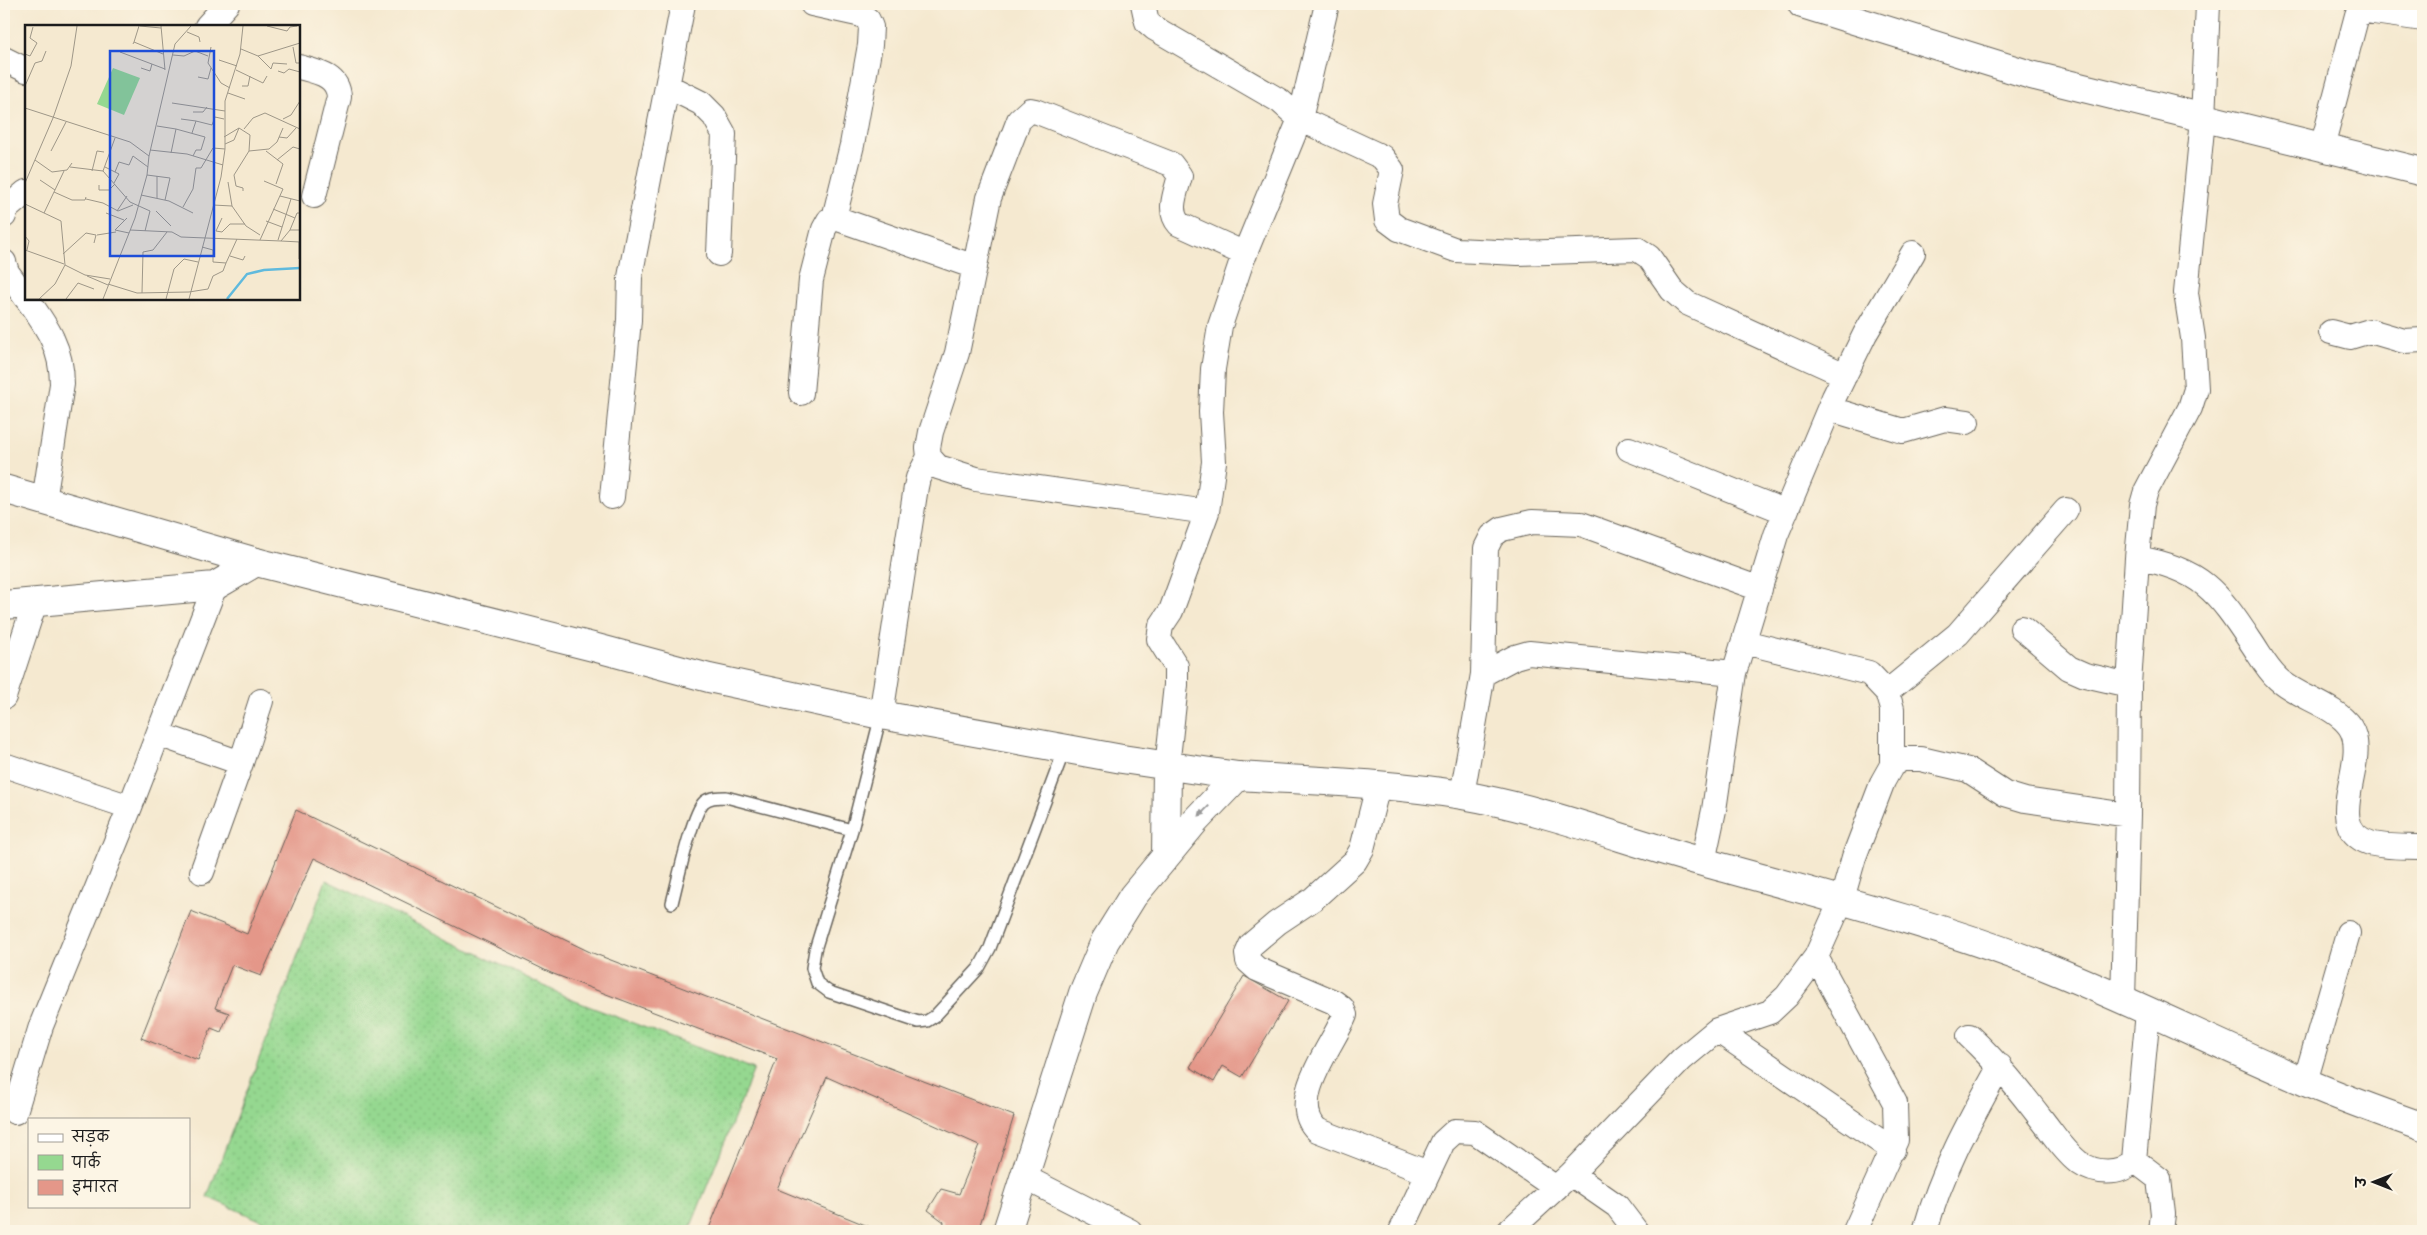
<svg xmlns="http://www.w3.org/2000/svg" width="2427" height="1235" font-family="'Architects Daughter','Playpen Sans Deva',sans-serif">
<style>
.green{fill:url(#green-dots);stroke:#587a56}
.building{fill:#e49789}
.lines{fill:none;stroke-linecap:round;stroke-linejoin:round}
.lane-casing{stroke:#68645b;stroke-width:14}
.street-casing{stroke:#68645b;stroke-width:26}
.secondary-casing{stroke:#68645b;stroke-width:30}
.highway-casing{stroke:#68645b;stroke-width:30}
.lane{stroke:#fff;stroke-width:11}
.street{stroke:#fff;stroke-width:24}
.secondary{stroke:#fff;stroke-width:28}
.highway{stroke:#fff;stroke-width:28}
.oneway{fill:#999}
.inset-river{fill:none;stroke:#60badd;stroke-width:2.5}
.inset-road{fill:none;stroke:#9e9788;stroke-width:1}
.view{fill:#1d4ed8;fill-opacity:0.15;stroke:#1d4ed8;stroke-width:2.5}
.inset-edge{fill:none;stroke:#1c1c1c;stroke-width:2.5}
</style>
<defs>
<pattern id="green-dots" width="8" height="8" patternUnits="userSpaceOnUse" patternTransform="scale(1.25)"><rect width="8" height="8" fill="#95d890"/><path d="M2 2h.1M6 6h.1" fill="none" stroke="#80b97c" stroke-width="1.8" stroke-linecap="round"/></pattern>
</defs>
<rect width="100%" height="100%" fill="#fcf5e5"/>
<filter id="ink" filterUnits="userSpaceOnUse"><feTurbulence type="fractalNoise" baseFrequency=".02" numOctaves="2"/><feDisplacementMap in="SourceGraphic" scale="10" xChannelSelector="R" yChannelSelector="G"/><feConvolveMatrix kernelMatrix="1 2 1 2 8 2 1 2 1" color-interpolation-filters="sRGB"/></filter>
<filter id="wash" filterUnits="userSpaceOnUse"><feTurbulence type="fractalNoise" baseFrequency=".0096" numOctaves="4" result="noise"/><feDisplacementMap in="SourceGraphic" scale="20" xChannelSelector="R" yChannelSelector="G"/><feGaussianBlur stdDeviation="1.12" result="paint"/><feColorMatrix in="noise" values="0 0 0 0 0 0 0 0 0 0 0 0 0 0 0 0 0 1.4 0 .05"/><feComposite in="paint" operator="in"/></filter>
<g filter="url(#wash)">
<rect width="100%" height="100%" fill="#f5e9d0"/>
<path class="green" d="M326,880L575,1001L754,1069L689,1231H285L207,1197Z"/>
<g id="blocks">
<path class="building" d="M296,810L590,952L1014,1116L978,1231H942L944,1222L928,1210L941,1189L959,1194L979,1145L827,1077L777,1189L880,1231H708L777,1059L551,973L314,858L261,976L232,965L215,1008L229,1013L221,1032L211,1028L198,1060L141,1038L191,911L247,934Z
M1244,976L1288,1001L1242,1077L1223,1066L1214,1082L1190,1067Z"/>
</g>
</g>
<g filter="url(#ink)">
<use href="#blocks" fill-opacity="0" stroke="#68645b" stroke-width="1"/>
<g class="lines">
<g class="lane-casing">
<path id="lane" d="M881,715L852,830L815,950L812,968L817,983L829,992L918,1022L927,1021L935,1016L979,968L990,948L1065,748
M672,903C677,884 692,813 704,802C709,797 719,797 726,797L852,830"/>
</g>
<g class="street-casing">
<path id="street" d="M812,4L862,15L868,20L871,27L870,45L852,145L834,218
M1143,4L1147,22L1154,28L1280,101L1300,119L1382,157L1392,170L1385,204L1387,220L1399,229L1456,250L1518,253L1637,249L1649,257L1672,290L1687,303L1845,375
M207,26L227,4
M4,59L26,70
M299,67C317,72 338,75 339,97L314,196
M667,86L701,103L714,116L724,134L719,254
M2322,147L2357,15L2367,11L2423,19
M4,216L6,209L26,192
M4,262L7,272L26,298
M27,299C47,327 62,348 62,384L44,501
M2331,332L2350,337L2370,331L2404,341L2423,340
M801,393L811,280L824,229L829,220L834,218L841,220L975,267
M1830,409L1903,431L1945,419L1967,422
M1629,449L1786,512
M612,497L629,320L630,277L683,4
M1207,512L976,479L938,467L929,457L928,448L931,432L957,353L989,198L1019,120L1030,110L1035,111L1171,164L1180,176C1176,192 1167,211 1179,224L1245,254
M2137,558C2200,568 2218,592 2251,642C2260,655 2266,668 2278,679C2297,697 2335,705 2350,727C2372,761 2319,826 2370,843C2386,848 2407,846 2423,847
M2022,628L2069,668L2085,675L2129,685
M1744,642L1869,673L1887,692L1892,709V765
M1483,674L1515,657L1529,653L1734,673
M1887,692L1958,634L2066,510
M4,697L35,602
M881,715L916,487L918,478L929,457
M158,734L241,763L202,872
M241,763L261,701
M4,765L130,807
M1167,767L1176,685V666L1159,639L1161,626L1171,611L1207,512L1214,462L1211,412L1213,369L1220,326L1241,263L1300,119L1327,4
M1378,786L1362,849L1355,861L1313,899L1277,923L1251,945L1247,954L1248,961L1257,969L1334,1002L1342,1008L1345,1015C1333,1046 1286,1100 1317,1130L1428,1173
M1462,795L1483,674L1486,548L1492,536L1502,529L1532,522L1581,524L1760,589
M1703,862L1714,810L1734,673L1776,535L1834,397L1865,334L1913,253
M1816,957L1895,1103L1896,1140L1855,1231
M2123,999L2128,815L2129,685L2137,558L2142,505L2146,491L2190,408L2196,389L2193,338L2186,293L2203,119L2208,4
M1717,1030L1893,1150
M1969,1036C1997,1062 2020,1091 2043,1121C2054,1135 2064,1151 2078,1162C2095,1174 2120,1176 2134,1160L2148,1012
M2305,1082L2348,933
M15,1112L41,1026L130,807L215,586
M2134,1160L2159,1179L2163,1214L2161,1231
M1571,1174L1617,1206L1636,1231
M1024,1177L1130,1231
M1401,1231L1443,1142L1455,1131L1475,1132L1556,1188
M1509,1231L1571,1174L1682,1059L1717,1030L1770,1012L1787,996L1816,957L1842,899L1854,857L1883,781L1892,765L1902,759H1921L1968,770L2005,794L2025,800L2128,815
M1925,1231C1942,1170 1969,1122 2000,1066"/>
</g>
<g class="secondary-casing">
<path id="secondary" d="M1802,4L2031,75L2423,172
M4,605L215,586L256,562
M1238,776C1313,781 1389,783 1462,795C1544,809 1623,840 1703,862C1818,894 1933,923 2044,966C2131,1001 2215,1043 2301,1080C2341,1098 2382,1112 2423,1127"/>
</g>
<g class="highway-casing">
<path id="highway" d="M4,489L256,562L597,648L709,678L881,715L1122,759L1238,776
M1166,856L1167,767
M1007,1231L1083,993L1105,941L1133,896L1195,821L1238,776"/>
</g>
<use href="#lane" class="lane"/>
<use href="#street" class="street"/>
<use href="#secondary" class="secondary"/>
<use href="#highway" class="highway"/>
</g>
<defs><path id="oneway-solid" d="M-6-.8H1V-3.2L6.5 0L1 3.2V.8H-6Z" transform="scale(1.25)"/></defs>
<use class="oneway" href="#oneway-solid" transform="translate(1204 811) rotate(134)"/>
</g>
<g transform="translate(25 25)">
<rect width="275" height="275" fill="#f5e9d0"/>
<path d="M88,43L115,53L99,90L72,79Z" fill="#95d890"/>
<path class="inset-river" d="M202,274L222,249L239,245L275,243"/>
<path class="inset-road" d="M115,1L136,3M136,1L140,45M242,1L262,6L265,2L272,1M162,7L174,12L175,17M109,17L114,1M108,19L109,17L138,29M186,22L183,38L196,58L205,63M268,22L271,38H275M216,24L233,31L275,18M95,27L140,44M0,29L5,31L12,18L5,13L8,2M148,30L159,31L170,26L183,31M233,31L246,44L248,38L262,39M194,35L212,41M116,43L125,46L127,39M211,45L238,58L242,51M253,46L259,48L264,44L275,47M173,52L183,54L186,43M0,61L10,38L17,36L21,26M217,61H223L225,51M203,68L220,74M147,78L200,86M0,83L105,117L124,131M168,87H178L182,82M156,94L171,96L167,108M258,94L266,90L275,76M171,96L187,100L190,92L199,94M132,101L151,104M219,104L228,93L240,88L275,104M199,112L214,103L225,110L224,126L209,150L211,161L218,163V166M254,112L262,113L271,103M200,119L209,115L214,103M125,125L162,129L198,140M26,126L41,97M224,126L244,124L252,117L258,103M241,126L258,139L251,159M146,128L151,104L180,112L176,125H171L168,131M124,131L150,19L166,1M10,135L27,147L42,145L47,138M252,135L268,122L275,124M45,142L78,146L105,177L125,186L120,206M80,142L94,149L89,158M67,146L72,126L79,127M78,146L90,113M90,147L94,137L104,140L108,131L123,142M122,150L145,153L140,175M132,151V173M15,155L30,165M203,157L207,181L221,201L235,210M0,158L28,93L46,41L52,1M74,160V165H84L90,159M29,167L47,175H60L61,172M116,170L144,176L168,188M255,171L275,176M61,174L78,178L93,186L108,180M0,179L36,196L40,240L60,250L85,254M188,180L207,181M158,182L168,164L171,143H176L188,123L200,124M248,184L270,193M92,186L102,171M131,186L146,201M19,188L39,146M81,188L99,195M102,193L90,205L104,208M197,193L191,206L197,207L205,199H220M241,196L257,202M105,205L147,207L156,212L256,216L265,205H275M265,205L272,188H275M72,210L91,207M0,211L4,216L2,225M235,215L258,164L239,156M253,215L266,174M256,216L275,217M177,222L188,225V237L201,238L212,214M0,225L39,239M38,229L61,208L71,210L69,218M205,231L218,235L220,231M274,234V217M62,251L83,260M83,259L112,268L164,267M164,267L183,264L188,251L198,246L201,238M117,268L118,227L128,225L142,207M0,274H17M14,274L30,259L40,240M41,274L53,258L69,264M78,274L110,193L122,150L124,131M141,274L149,244L159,234L173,237M164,274L196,152L200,124V76L215,29L218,1"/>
<path class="view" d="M85,26H189V231H85Z"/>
<rect width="275" height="275" class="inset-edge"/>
</g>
<rect width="2427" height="1235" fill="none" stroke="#fcf5e5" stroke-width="20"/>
<rect x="28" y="1118" width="162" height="90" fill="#fcf5e5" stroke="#a29e95"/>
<rect x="38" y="1134" width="25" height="8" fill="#ffffff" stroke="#a29e95"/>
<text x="72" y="1142" font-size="15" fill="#1c1c1c">सड़क</text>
<rect x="38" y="1155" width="25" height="15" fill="#95d890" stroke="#a29e95"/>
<text x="72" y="1168" font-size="15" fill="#1c1c1c">पार्क</text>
<rect x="38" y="1180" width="25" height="15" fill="#e49789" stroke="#a29e95"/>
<text x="72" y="1192" font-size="15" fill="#1c1c1c">इमारत</text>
<g transform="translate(2374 1182) rotate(270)" stroke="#fcf5e5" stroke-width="4" paint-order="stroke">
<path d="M0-4L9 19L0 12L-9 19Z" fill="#1c1c1c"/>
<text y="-8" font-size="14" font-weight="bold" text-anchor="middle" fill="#1c1c1c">उ</text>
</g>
</svg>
